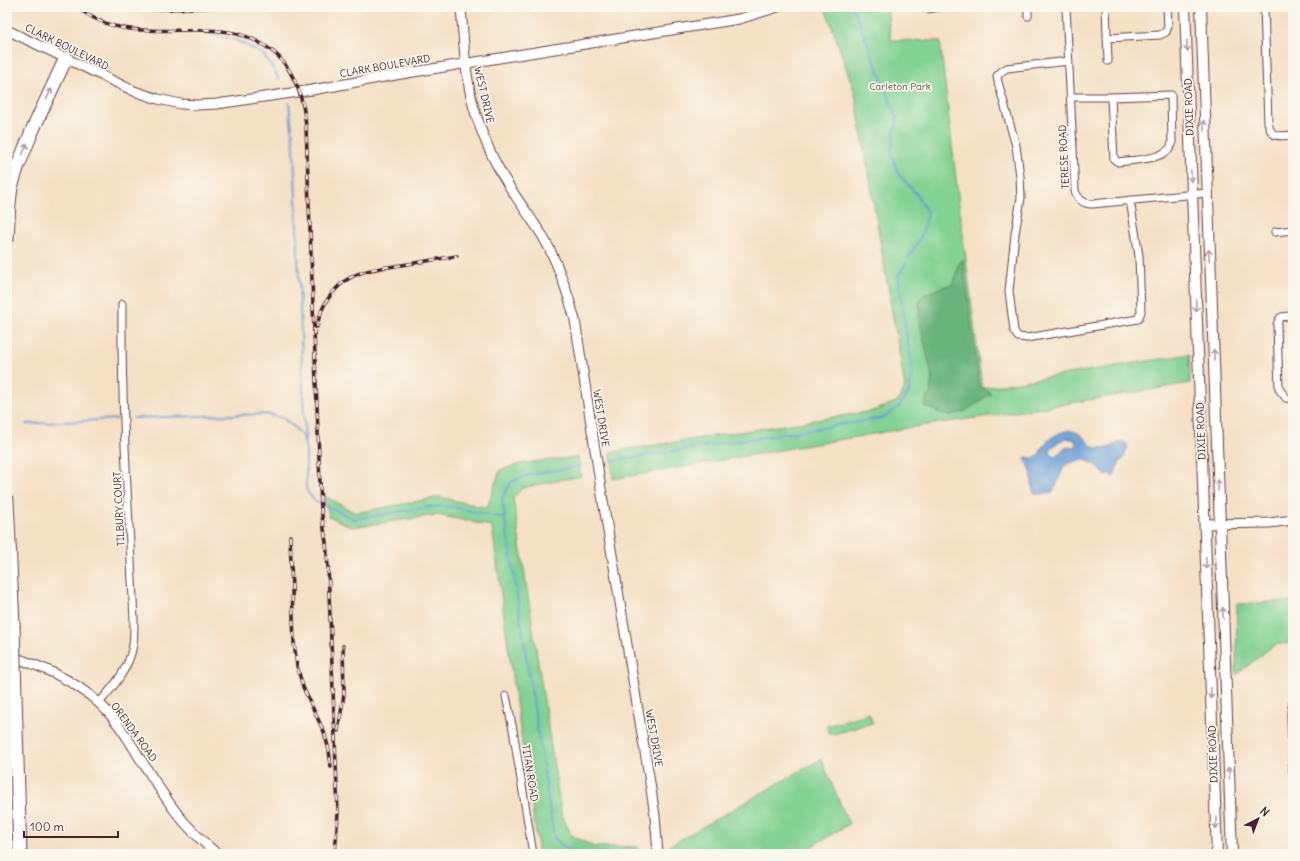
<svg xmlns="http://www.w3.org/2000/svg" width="1300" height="861" font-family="Delius,sans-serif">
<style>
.green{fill:#82d293;stroke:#66785f}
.forest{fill:#69b47d;stroke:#5a6a54}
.water{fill:#689ed5;stroke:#595e80;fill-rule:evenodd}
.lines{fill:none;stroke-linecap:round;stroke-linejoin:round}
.stream{stroke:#689ed5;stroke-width:2}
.minor-casing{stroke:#643c42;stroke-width:9}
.tertiary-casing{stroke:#643c42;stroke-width:11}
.secondary-casing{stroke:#643c42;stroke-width:12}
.motorway-casing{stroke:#643c42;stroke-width:15}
.minor{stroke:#fff;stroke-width:7}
.tertiary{stroke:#fff;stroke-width:9}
.secondary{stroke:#fff;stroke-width:10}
.motorway{stroke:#fff;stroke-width:13}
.rail-casing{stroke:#4a1f2b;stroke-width:3.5}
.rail{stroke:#fbf7ec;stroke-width:2;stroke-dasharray:6;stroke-linecap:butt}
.motorway-bridge-casing{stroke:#643c42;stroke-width:15;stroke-linecap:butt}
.motorway-bridge{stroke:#fff;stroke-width:13}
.oneway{stroke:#ae9aa0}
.labels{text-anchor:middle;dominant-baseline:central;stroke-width:3.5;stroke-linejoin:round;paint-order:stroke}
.street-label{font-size:10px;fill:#4a1f2b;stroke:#fbf7ec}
.park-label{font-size:10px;fill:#5b554a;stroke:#fbf7ec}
</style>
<rect width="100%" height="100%" fill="#fbf7ec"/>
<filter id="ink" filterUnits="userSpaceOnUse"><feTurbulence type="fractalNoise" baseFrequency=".025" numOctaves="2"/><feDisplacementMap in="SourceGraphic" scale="8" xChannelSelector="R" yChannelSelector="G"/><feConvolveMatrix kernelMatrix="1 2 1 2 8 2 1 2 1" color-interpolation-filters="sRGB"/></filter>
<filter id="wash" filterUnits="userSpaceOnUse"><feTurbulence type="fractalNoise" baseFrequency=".012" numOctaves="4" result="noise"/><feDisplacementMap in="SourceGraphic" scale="16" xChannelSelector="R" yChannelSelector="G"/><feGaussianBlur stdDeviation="0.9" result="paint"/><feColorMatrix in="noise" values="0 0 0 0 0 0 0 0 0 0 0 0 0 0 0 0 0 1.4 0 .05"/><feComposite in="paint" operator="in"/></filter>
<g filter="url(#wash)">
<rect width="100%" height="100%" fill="#f4e0c4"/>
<path class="green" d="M825,7H887L891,40L940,41L958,196L982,388L1184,355H1189L1190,383L1017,412L913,427L613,479L611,452L873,411L898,401L905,387L855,93Z
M578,457L581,476L522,488L513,498L561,812L571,835L594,847H638V854H539L512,676L492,526L437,515L353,527L329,517L325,496L355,513L440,497L487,508L500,470L524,463Z
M1293,601V642L1274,645L1236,675L1237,604Z
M869,713L873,723L830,735L827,726Z
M821,759L849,824L799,854H671L669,846Z"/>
<path class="forest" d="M963,259L979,385L991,393L966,411L948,416L924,406L927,397L930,395L932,377L919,318L920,298L925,294L954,283L958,265Z"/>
<path class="water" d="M1069,430C1086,434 1083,440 1095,448H1109L1121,441L1127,444V451L1124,453L1125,455L1120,462H1119V464L1117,467L1114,476L1105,475C1092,460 1083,455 1064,466L1055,489L1052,492C1026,499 1034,487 1031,471C1030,467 1027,463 1025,459L1026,457L1032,458L1039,456C1042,442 1055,433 1069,430ZM1066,438L1075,440L1076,445L1074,447L1064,448L1056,456L1051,454L1050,449L1058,442Z"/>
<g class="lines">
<path class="stream" d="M853,7L897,118L891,152L899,175L917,195L928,214L921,236L909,257
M211,34L236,40L263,54L274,70L279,79
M289,103L294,147L305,442
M134,418L266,414L283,418L295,428L303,437L306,450V487L308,493L315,501L354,519L430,507L446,506L505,518
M26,424L117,419
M612,461L883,418L898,408L909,392L912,370L898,276L906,263
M577,854L564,847L554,838L502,498L511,482L528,475L581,466"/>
</g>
</g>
<g filter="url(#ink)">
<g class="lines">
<g class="minor-casing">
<path id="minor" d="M919,7L927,9L941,7
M1066,7L1075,191C1078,199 1083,204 1092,204L1207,193
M1106,7L1108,61
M1264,7L1268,122C1271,139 1278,136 1293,135
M1028,16V7
M1107,38L1160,35L1166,32L1168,26L1167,7
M1069,61L1007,68L1002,71L997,76L998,82L1016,146L1020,176L1021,198L1015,234L1009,291L1014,331L1018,337L1027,338L1138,319L1141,312L1139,256L1130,200
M1071,97H1111L1114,159L1118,162C1133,160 1167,160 1172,144L1171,95L1111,97
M1275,232L1293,230
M1293,316C1283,317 1280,314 1277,325L1279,389L1286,398L1293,399
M506,696L513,730L533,854
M1293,702L1291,713L1293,771
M99,703C114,686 129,669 133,645C134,637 134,628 134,620C129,515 121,410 122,304"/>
</g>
<g class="tertiary-casing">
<path id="tertiary" d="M461,7C464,44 465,83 477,118C483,136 490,153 499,169C511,192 528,213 542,235C558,262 567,290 575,320L602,495L649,776L655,816L658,854
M7,30L134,91L158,99L181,104L197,105L217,104L312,90L401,74L739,19L778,7
M1205,524L1269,523L1293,520
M7,655C41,666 73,679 100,704C115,718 126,735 136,752C148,771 160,790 173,808C185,825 201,840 217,854"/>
</g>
<g class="secondary-casing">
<path id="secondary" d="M1185,7L1217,854
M1201,7L1232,854"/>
</g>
<g class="motorway-casing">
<path id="motorway" d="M7,238L9,203L11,187L17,168L33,129L66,58
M7,501L13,625
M15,697L20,854"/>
</g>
<use href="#minor" class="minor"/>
<use href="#tertiary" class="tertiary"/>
<use href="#secondary" class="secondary"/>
<use href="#motorway" class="motorway"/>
<g class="rail-casing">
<path id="rail" d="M77,7C141,59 219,0 279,57C297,77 304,100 306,127L321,509L326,542L328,567L338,813L335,854
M112,7L123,9L142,10L224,7
M317,327C321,302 338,280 363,272C375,268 389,267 402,265C420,262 439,259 457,256
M290,536L294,643L297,666L303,687L324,732L329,750L331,767
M338,731L344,694L343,646"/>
</g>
<use href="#rail" class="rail"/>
<g class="motorway-bridge-casing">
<path id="motorway-bridge" d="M13,625L15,697"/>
</g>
<use href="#motorway-bridge" class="motorway-bridge"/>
</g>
<defs><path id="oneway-shaft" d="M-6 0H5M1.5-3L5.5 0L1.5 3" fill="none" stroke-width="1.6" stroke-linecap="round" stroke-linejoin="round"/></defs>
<g class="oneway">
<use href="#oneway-shaft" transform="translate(1187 46) rotate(88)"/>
<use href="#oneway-shaft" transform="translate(49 94) rotate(-65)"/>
<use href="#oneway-shaft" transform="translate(1204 126) rotate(-92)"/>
<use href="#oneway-shaft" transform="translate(25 149) rotate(-67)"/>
<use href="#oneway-shaft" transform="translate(1191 176) rotate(88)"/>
<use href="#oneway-shaft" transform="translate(1209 255) rotate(-93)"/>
<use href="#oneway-shaft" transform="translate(1196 306) rotate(88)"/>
<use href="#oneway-shaft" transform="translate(1214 355) rotate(-92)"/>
<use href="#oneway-shaft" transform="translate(1218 485) rotate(-92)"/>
<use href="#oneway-shaft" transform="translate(1206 563) rotate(88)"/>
<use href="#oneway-shaft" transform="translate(1223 613) rotate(-92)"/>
<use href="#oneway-shaft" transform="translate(1211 693) rotate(88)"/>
<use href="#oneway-shaft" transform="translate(1229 773) rotate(-92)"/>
<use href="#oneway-shaft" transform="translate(1216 823) rotate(88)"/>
</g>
</g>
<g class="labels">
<g class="street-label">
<text transform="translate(67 47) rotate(26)">CLARK BOULEVARD</text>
<text transform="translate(385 66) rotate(-10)">CLARK BOULEVARD</text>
<text transform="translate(484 95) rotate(77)">WEST DRIVE</text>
<text transform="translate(1189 107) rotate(-92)">DIXIE ROAD</text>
<text transform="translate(1064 157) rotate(-93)">TERESE ROAD</text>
<text transform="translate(601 418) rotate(81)">WEST DRIVE</text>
<text transform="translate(1201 431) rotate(-92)">DIXIE ROAD</text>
<text transform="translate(119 509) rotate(-93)">TILBURY COURT</text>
<text transform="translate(134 732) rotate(54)">ORENDA ROAD</text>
<text transform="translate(654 738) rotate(80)">WEST DRIVE</text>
<text transform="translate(1213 754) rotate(-92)">DIXIE ROAD</text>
<text transform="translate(530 773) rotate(81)">TITAN ROAD</text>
</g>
<g class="park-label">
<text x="900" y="86">Carleton Park</text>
</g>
</g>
<rect width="1300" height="861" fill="none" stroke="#fbf7ec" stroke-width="24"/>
<g transform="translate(1258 819) rotate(42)" stroke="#fbf7ec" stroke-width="3" paint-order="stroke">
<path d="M0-3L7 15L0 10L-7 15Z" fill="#4a1f2b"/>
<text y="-6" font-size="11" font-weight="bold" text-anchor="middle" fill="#4a1f2b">N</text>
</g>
<path d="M24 831v6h94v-6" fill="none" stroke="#4a1f2b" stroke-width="2"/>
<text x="30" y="831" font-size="12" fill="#4a1f2b" stroke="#fbf7ec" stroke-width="3" paint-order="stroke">100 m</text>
</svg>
